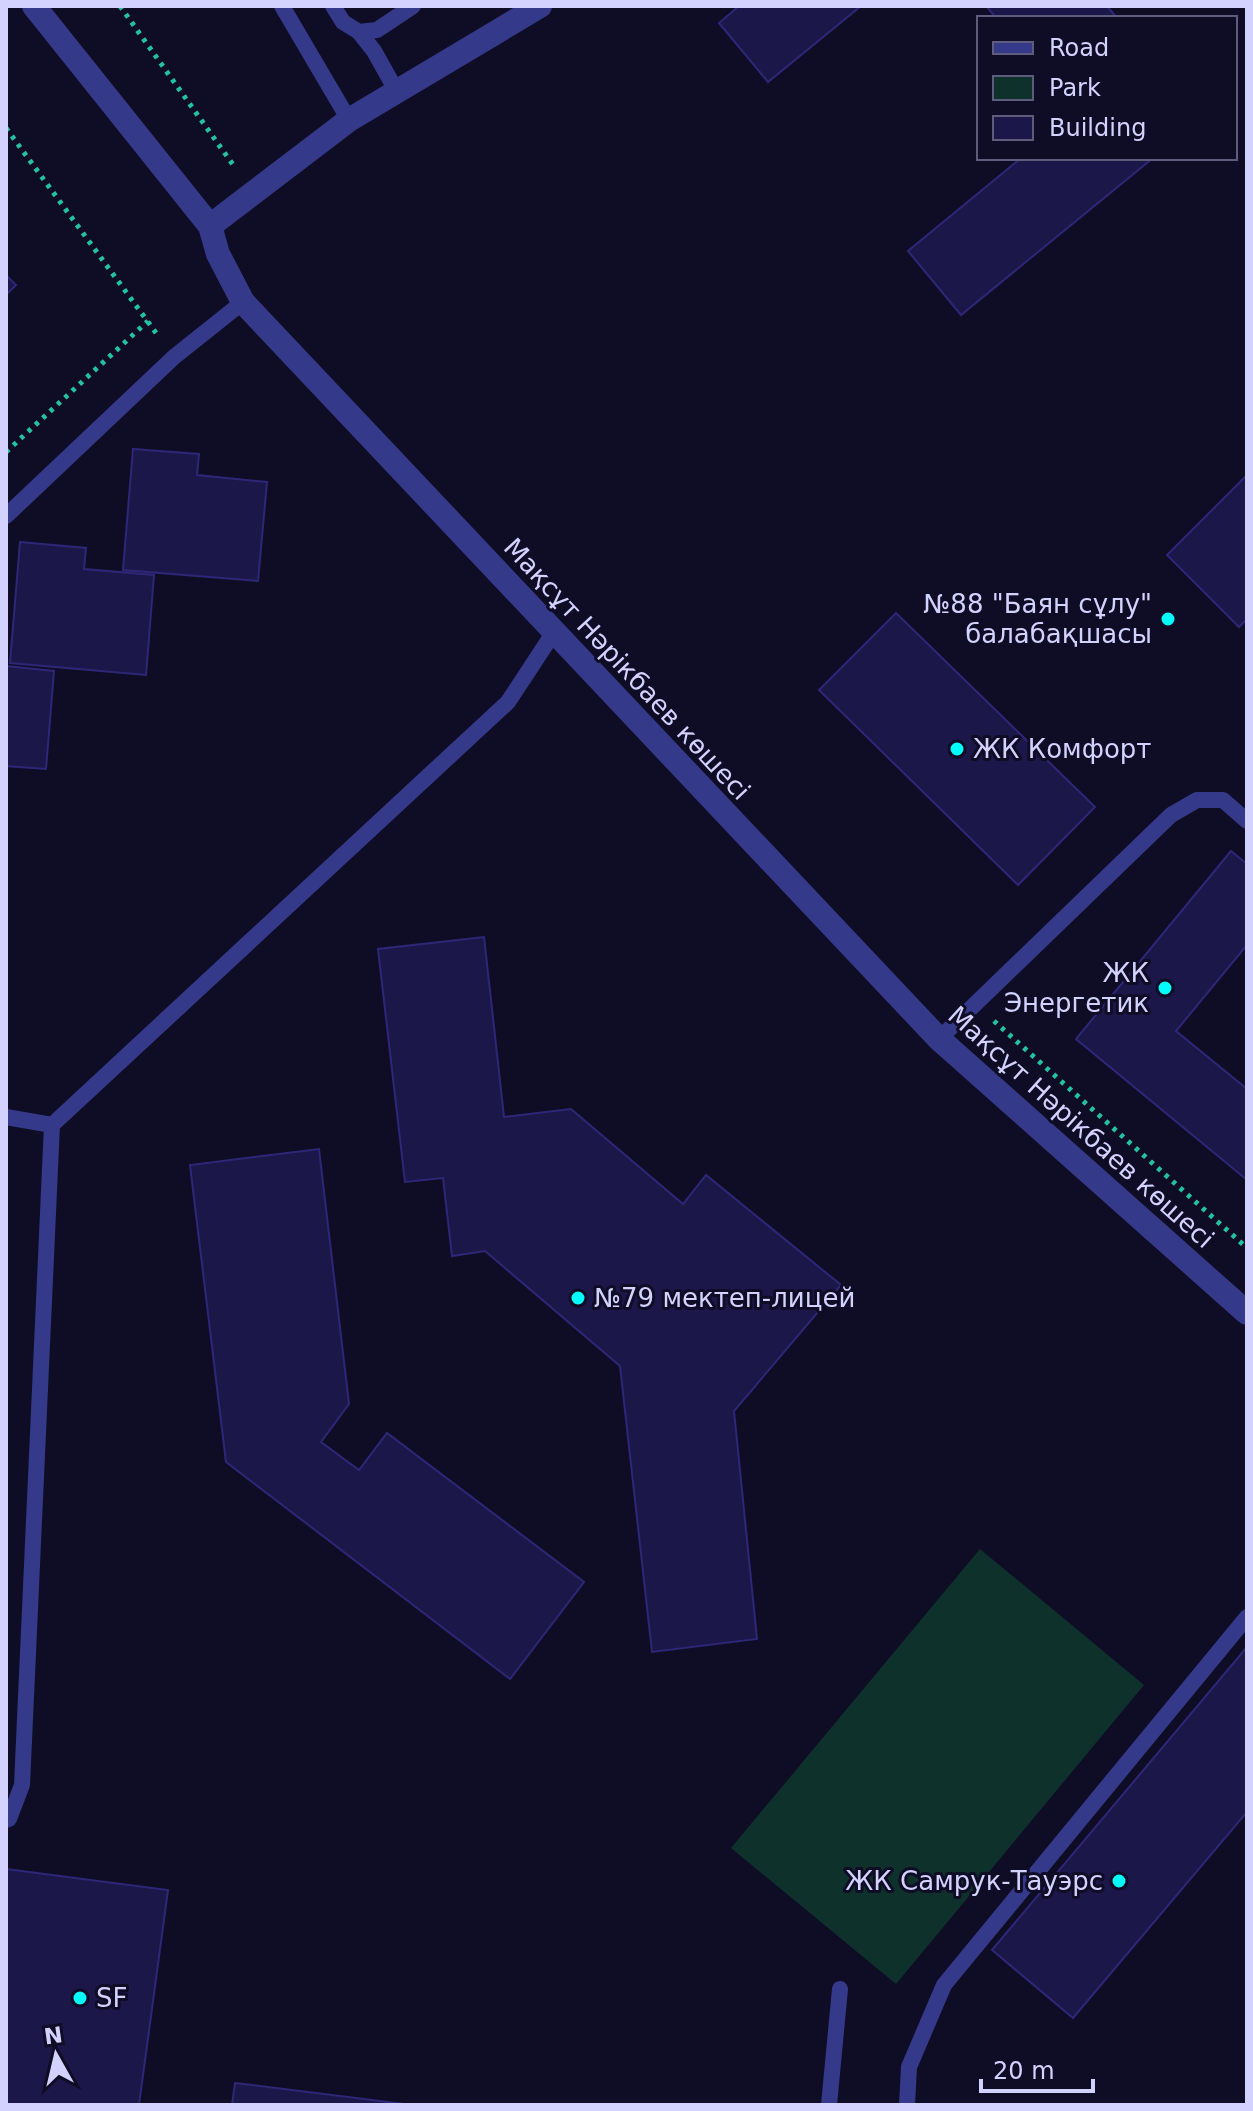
<svg xmlns="http://www.w3.org/2000/svg" width="1253" height="2111" font-family="'DejaVu Sans',sans-serif">
<style>
.green{fill:#0f312c}
.building{fill:#1c1749;stroke:#2e2777;stroke-width:2}
.lines{fill:none;stroke-linecap:round;stroke-linejoin:round}
.path{stroke:#25c1a6;stroke-width:5;stroke-dasharray:4 6;stroke-linecap:butt}
.lane{stroke:#343a89;stroke-width:16}
.street{stroke:#343a89;stroke-width:24}
.poi-dot{fill:#00fdfb;stroke:#0f0d26;stroke-width:3}
.labels{text-anchor:middle;dominant-baseline:central;stroke-width:6;stroke-linejoin:round;paint-order:stroke}
.poi-label{font-size:26px;fill:#d3d2ff;stroke:#0f0d26;text-anchor:end}
.street-label{font-size:26px;fill:#d3d2ff;stroke:#0f0d26}
</style>
<rect width="100%" height="100%" fill="#0f0d26"/>
<path class="green" d="M980,1549L1144,1685L896,1984L731,1848Z"/>
<path class="building" d="M739,6H861L768,82L719,23Z
M986,6H1107L1117,18H996Z
M1021,158H1153L961,315L908,251Z
M6,275L16,285L6,295Z
M133,449L199,454L197,475L267,482L258,581L123,570Z
M1247,475V619L1239,627L1167,555Z
M20,542L86,548L84,569L154,575L146,675L10,663Z
M896,613L1095,807L1018,885L819,690Z
M6,666L54,671L46,769L6,766Z
M1231,851L1247,864V945L1176,1031L1247,1089V1180L1076,1039Z
M484,937L504,1117L571,1109L683,1204L706,1175L841,1285L734,1411L757,1639L652,1652L620,1366L485,1251L452,1256L443,1178L405,1182L378,949Z
M319,1149L349,1404L321,1442L359,1470L387,1433L584,1582L510,1679L226,1462L190,1165Z
M1247,1647V1812L1073,2018L992,1950Z
M6,1869L168,1890L139,2105H6Z
M235,2083L412,2105H232Z"/>
<g class="lines">
<path class="path" d="M120,6L236,169
M6,128L159,337
M6,452L148,321
M994,1021L1247,1248"/>
<path class="lane" d="M282,6L349,120
M333,6L343,22L359,32L374,51L397,92
M359,32L377,30L413,6
M6,516L174,357L243,302
M939,1039L1171,815L1197,800H1223L1247,821
M6,1117L52,1125
M6,1820L9,1819L22,1785L52,1125L508,702L554,632
M829,2105L840,1989
M907,2105L909,2067L944,1985L1247,1617"/>
<path class="street" d="M34,6L210,226L218,254L243,302L939,1039L1247,1313
M210,226L349,120L540,6"/>
</g>
<g class="poi-dot">
<circle cx="1168" cy="619" r="8"/>
<circle cx="957" cy="749" r="8"/>
<circle cx="1165" cy="988" r="8"/>
<circle cx="578" cy="1298" r="8"/>
<circle cx="1119" cy="1881" r="8"/>
<circle cx="80" cy="1998" r="8"/>
</g>
<g class="labels">
<g class="poi-label">
<text x="1152" y="604">№88 "Баян сұлу"<tspan x="1152" dy="30">балабақшасы</tspan></text>
<text x="973" y="749" text-anchor="start">ЖК Комфорт</text>
<text x="1149" y="973">ЖК<tspan x="1149" dy="30">Энергетик</tspan></text>
<text x="594" y="1298" text-anchor="start">№79 мектеп-лицей</text>
<text x="1103" y="1881">ЖК Самрук-Тауэрс</text>
<text x="96" y="1998" text-anchor="start">SF</text>
</g>
<g class="street-label">
<text transform="translate(627 669) rotate(47)">Мақсұт Нәрікбаев көшесі</text>
<text transform="translate(1081 1127) rotate(42)">Мақсұт Нәрікбаев көшесі</text>
</g>
</g>
<rect width="1253" height="2111" fill="none" stroke="#d3d2ff" stroke-width="16"/>
<rect x="977" y="16" width="260" height="144" fill="#0f0d26" stroke="#5d5c7d" stroke-width="2"/>
<rect x="993" y="42" width="40" height="12" fill="#343a89" stroke="#5d5c7d" stroke-width="2"/>
<text x="1049" y="56" font-size="24" fill="#d3d2ff">Road</text>
<rect x="993" y="76" width="40" height="24" fill="#0f312c" stroke="#5d5c7d" stroke-width="2"/>
<text x="1049" y="96" font-size="24" fill="#d3d2ff">Park</text>
<rect x="993" y="116" width="40" height="24" fill="#1c1749" stroke="#5d5c7d" stroke-width="2"/>
<text x="1049" y="136" font-size="24" fill="#d3d2ff">Building</text>
<g transform="translate(56 2055) rotate(352)" stroke="#0f0d26" stroke-width="6" paint-order="stroke">
<path d="M0-6L14 30L0 20L-14 30Z" fill="#d3d2ff"/>
<text y="-12" font-size="22" font-weight="bold" text-anchor="middle" fill="#d3d2ff">N</text>
</g>
<path d="M981 2079v12h112v-12" fill="none" stroke="#d3d2ff" stroke-width="4"/>
<text x="993" y="2079" font-size="24" fill="#d3d2ff" stroke="#0f0d26" stroke-width="6" paint-order="stroke">20 m</text>
</svg>
